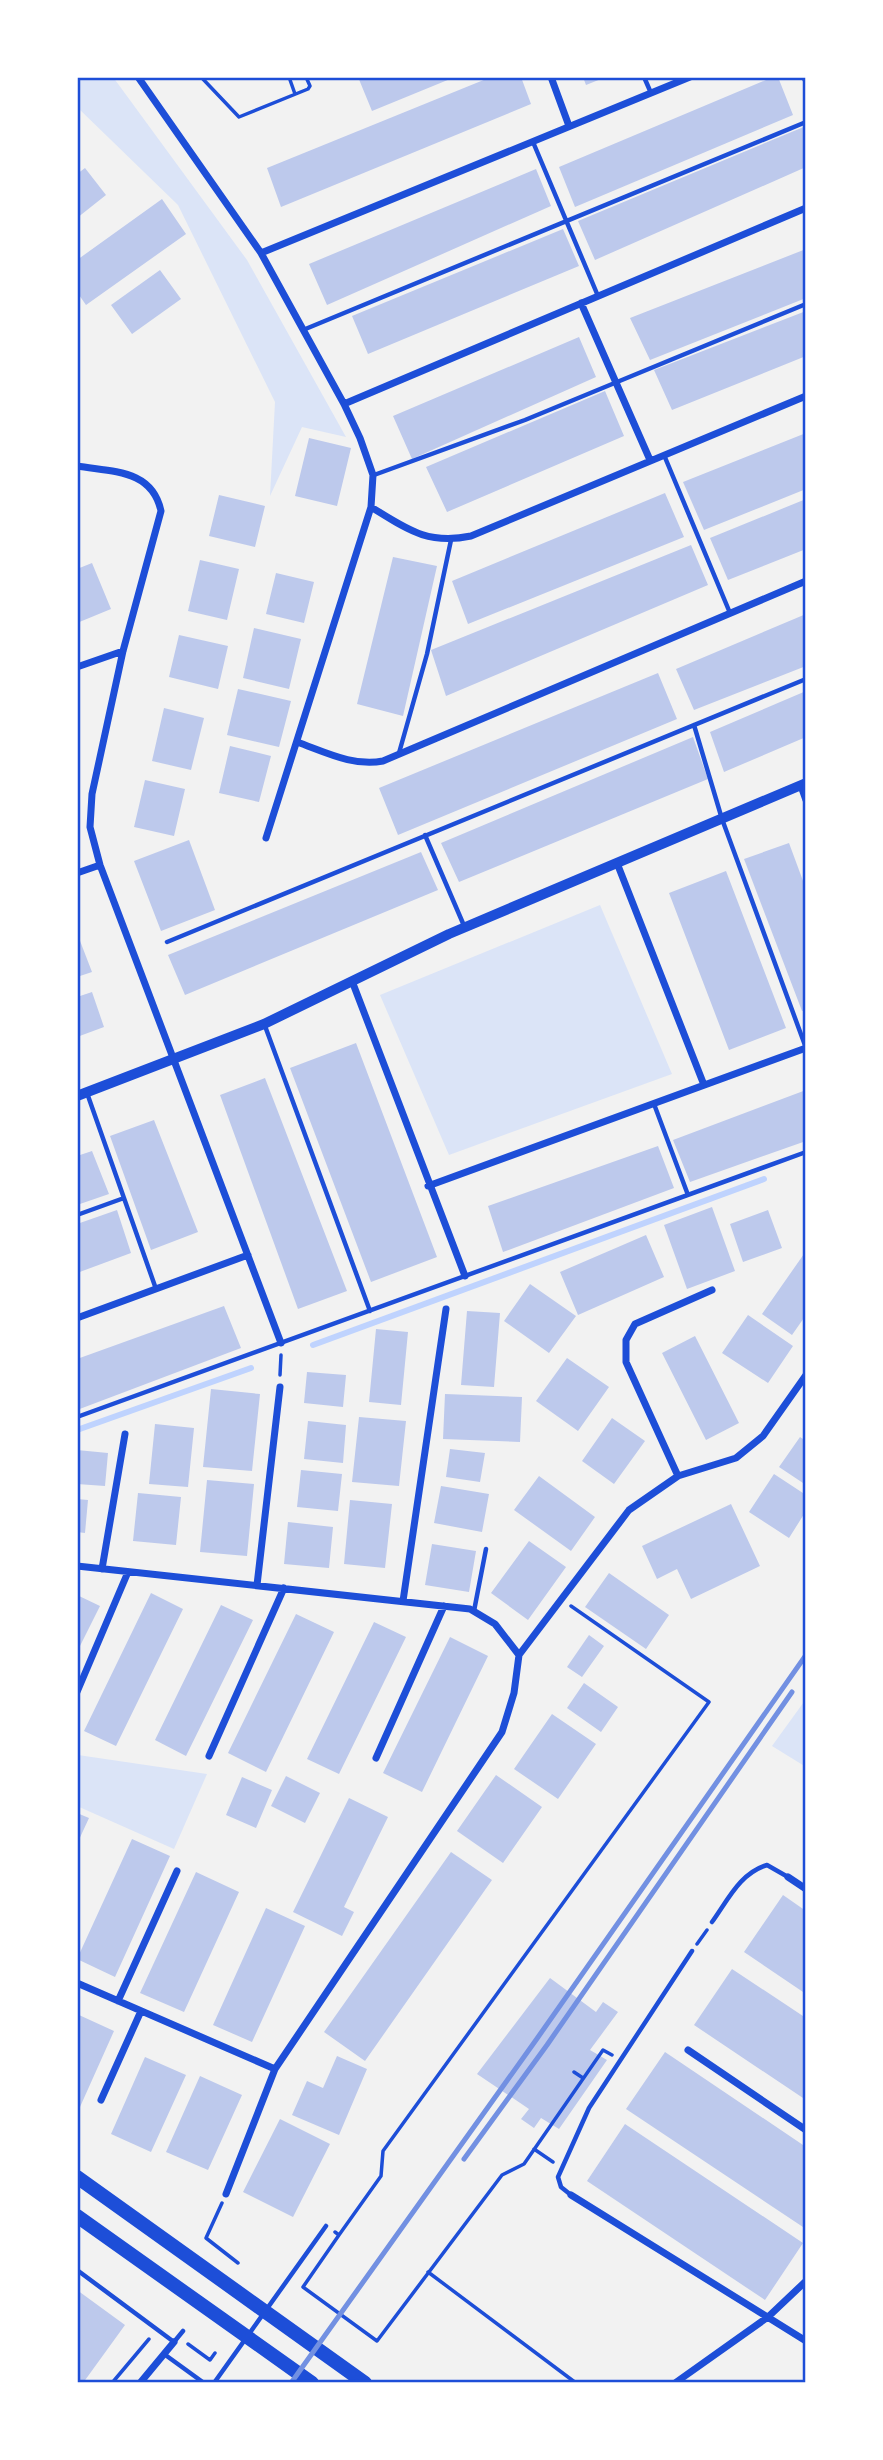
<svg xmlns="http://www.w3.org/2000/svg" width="883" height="2460" font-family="Barlow,sans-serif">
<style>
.green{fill:#dbe4f7}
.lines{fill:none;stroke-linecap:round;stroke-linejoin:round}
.stream{stroke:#bfd3fe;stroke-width:6}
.building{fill:#bdc9ec}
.path{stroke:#1d4ed8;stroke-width:3.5}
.service{stroke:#1d4ed8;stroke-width:4.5}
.minor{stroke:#1d4ed8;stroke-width:7}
.tertiary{stroke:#1d4ed8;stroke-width:10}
.primary{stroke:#1d4ed8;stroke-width:14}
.rail{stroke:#7290e2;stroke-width:5}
.neatline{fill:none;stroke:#1d4ed8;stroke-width:2.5}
</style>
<rect width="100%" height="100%" fill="#f2f2f2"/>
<path class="green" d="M77,77H113L247,260L346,437L302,427L270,496L275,402L178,205L77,107Z
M600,905L672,1074L449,1155L380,995Z
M806,1699V1767L772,1746Z
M78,1755L207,1774L174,1849L77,1806Z"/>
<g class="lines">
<path class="stream" d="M313,1345L764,1179
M77,1430L251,1368"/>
</g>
<path class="building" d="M358,77H455L372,111Z
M491,77H521L531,104L281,207L267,168Z
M583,77H606L586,85Z
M773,77H778L793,115L575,207L559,167Z
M806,126V167L595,260L578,221Z
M85,168L106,195L77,218V174Z
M536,169L551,206L327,305L309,264Z
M162,199L186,234L86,305L77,292V260Z
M563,229L579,266L368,354L352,316Z
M806,249V298L650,360L630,318Z
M160,270L181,299L132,334L111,305Z
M806,311V356L672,410L654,370Z
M579,337L596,377L412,459L393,416Z
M605,391L624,436L447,512L426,467Z
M806,433V489L704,530L683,482Z
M309,438L351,448L337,506L295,496Z
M665,493L684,537L468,624L452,581Z
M219,495L265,506L255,547L209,536Z
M806,499V549L728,580L710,538Z
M691,545L708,585L446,696L431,650Z
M393,557L437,566L403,716L357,704Z
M200,560L239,569L227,620L188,611Z
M92,563L111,609L77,623V569Z
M276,573L314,582L304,623L266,614Z
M806,614V666L694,710L676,669Z
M254,628L301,639L289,689L243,678Z
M179,635L228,646L218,689L169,677Z
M658,673L677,719L398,835L379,788Z
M238,689L291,701L279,747L227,735Z
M806,691V737L724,772L710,732Z
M164,708L204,718L191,770L152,761Z
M693,737L708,779L459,882L441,843Z
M230,746L271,756L259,802L219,793Z
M145,780L185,789L174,836L134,827Z
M189,840L215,910L161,931L134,861Z
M789,843L806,889V1010L802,1011L744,859Z
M421,852L438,890L185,995L168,955Z
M726,871L786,1028L729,1050L669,893Z
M77,933L92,972L77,977Z
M92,992L104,1027L77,1037V997Z
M356,1043L437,1257L371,1282L290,1068Z
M265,1078L347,1291L298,1309L220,1095Z
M806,1090V1141L690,1182L673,1140Z
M154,1120L198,1232L151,1250L110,1136Z
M658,1146L674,1188L503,1252L488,1206Z
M92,1151L109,1194L77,1205V1156Z
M712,1207L735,1271L687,1289L664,1225Z
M117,1210L131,1253L77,1273V1224Z
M768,1210L782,1248L743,1262L730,1224Z
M646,1235L664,1277L578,1315L560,1272Z
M806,1251V1315L792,1335L762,1314Z
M530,1284L576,1316L549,1353L504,1321Z
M224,1306L241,1348L77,1410V1359Z
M467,1311L500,1313L494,1387L461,1385Z
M748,1315L793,1346L768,1383L722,1353Z
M376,1329L408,1332L401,1405L369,1402Z
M695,1336L739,1423L706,1440L662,1353Z
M567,1358L609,1387L578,1431L536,1401Z
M307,1372L346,1375L343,1407L304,1403Z
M211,1389L260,1394L252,1471L203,1467Z
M445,1394L522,1397L520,1442L443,1439Z
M359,1417L406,1421L399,1486L352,1482Z
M612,1418L645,1441L614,1484L582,1461Z
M308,1421L346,1425L343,1463L304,1459Z
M155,1424L194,1428L188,1487L149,1484Z
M800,1437L806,1441V1485L779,1467Z
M450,1449L485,1453L480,1482L446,1477Z
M77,1450L108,1453L105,1486L77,1484Z
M301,1470L342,1474L338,1511L297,1507Z
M774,1474L806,1495V1511L789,1538L749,1512Z
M539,1476L595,1517L571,1551L514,1510Z
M207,1480L254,1484L247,1556L200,1552Z
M441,1486L489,1494L482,1532L434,1523Z
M138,1493L181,1497L176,1545L133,1541Z
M77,1499L88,1500L85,1533L77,1532Z
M350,1500L392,1504L385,1568L344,1564Z
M731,1504L760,1566L691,1599L677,1569L657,1579L642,1546Z
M288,1522L333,1527L329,1568L284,1564Z
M529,1541L566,1567L528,1620L491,1593Z
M432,1544L476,1551L469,1592L425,1585Z
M609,1573L669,1615L646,1649L585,1607Z
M151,1593L183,1609L116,1746L84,1731Z
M77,1595L100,1606L77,1652Z
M221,1605L253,1620L186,1756L155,1740Z
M296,1614L334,1632L266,1772L228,1753Z
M374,1622L406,1637L339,1774L307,1759Z
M589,1635L604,1646L582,1677L567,1667Z
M450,1637L488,1656L422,1792L383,1773Z
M584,1683L618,1707L601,1732L567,1708Z
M552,1714L596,1744L558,1799L514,1769Z
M496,1775L542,1807L503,1863L457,1831Z
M286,1776L320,1793L305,1823L271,1806Z
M242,1777L272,1790L256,1828L226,1815Z
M349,1798L388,1817L344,1907L354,1912L342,1936L293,1912Z
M77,1813L89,1818L77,1844Z
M132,1839L170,1856L115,1977L77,1959Z
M451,1852L492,1880L365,2061L324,2032Z
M196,1872L239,1892L184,2012L140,1993Z
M783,1895L806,1911V1994L744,1952Z
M266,1908L305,1926L252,2042L213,2025Z
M732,1969L806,2018V2100L694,2025Z
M550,1978L596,2012L603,2002L618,2012L590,2050L607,2060L559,2129L541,2118L534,2128L521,2119L529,2109L477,2074Z
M79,2015L114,2031L80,2107L77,2106V2019Z
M665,2052L806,2147V2229L626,2109Z
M337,2056L367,2069L339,2135L292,2115L307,2081L323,2088Z
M145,2057L186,2075L151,2152L111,2134Z
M200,2076L242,2095L208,2170L166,2152Z
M280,2119L330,2144L293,2217L243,2192Z
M625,2124L803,2243L765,2300L587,2181Z
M77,2290L125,2325L83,2383H77Z"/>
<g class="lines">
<path class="path" d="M201,77L239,117L308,89L310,86L306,77
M289,77L295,94
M280,1375L281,1355
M697,1944L707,1930
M574,2072L583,2078
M534,2149L553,2162
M222,2203L206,2238L238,2263
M335,2232L339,2235L381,2176L383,2151L709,1702L571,1606
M339,2235L303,2287L377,2341L502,2175L524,2164L603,2050L612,2055
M428,2272L576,2383
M188,2344L210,2360L215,2353
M112,2383L149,2339"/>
<path class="service" d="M644,77L651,93
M533,142L598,296
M303,330L806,122
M664,455L730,613
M374,475L525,420L806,304
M694,725L722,819L806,1048
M399,753L427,654L451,540
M425,835L465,928
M167,942L806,679
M265,1026L370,1311
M87,1093L156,1289
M654,1104L688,1195
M77,1215L124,1198
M77,1417L806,1152
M474,1611L486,1549
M712,1922C728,1900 740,1873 767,1865L788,1877
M571,2195L561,2187L558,2177L589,2108L692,1951
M77,2270L174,2342L183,2331
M164,2354L204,2383
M214,2383L326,2226"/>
<path class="minor" d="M138,77L261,253L344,404L360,438L373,475L371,507C407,529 427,545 471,536L806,396
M551,77L569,126
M805,77L806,80
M261,253L690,77
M581,303L650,460
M344,404L806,208
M77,466C112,472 152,469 161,511L123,651L92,794L90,827L100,865L281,1343
M77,667L123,651
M297,742C325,752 354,767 383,761L806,581
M801,786L806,800
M266,838L371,507
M617,863L704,1085
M77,873L100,865
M352,981L465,1276
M428,1186L806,1048
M77,1318L248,1255
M678,1476L626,1362V1340L635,1324L712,1290
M77,1566L470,1609L495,1624L519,1655L514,1693L502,1732L275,2069L77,1983
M102,1569L125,1434
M257,1585L280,1387
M403,1601L446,1309
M519,1655L629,1510L678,1476L736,1458L763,1436L806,1375
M77,1692L128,1572
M209,1756L284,1588
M376,1758L444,1606
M788,1877L806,1889
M118,2001L177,1871
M688,2050L806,2130
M101,2100L141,2011
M226,2194L275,2069
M571,2195L806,2341
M140,2383L174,2342
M675,2383L768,2317L806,2281"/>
<path class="tertiary" d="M77,1096L264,1024L449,934L806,783"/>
<path class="primary" d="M77,2177L365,2383
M77,2216L312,2383"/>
<path class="rail" d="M464,2159L547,2045L792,1692
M291,2383L536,2040L806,1655"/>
</g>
<rect width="883" height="2460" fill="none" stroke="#ffffff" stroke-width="158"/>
<rect x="79" y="79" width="725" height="2302" class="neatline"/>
</svg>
